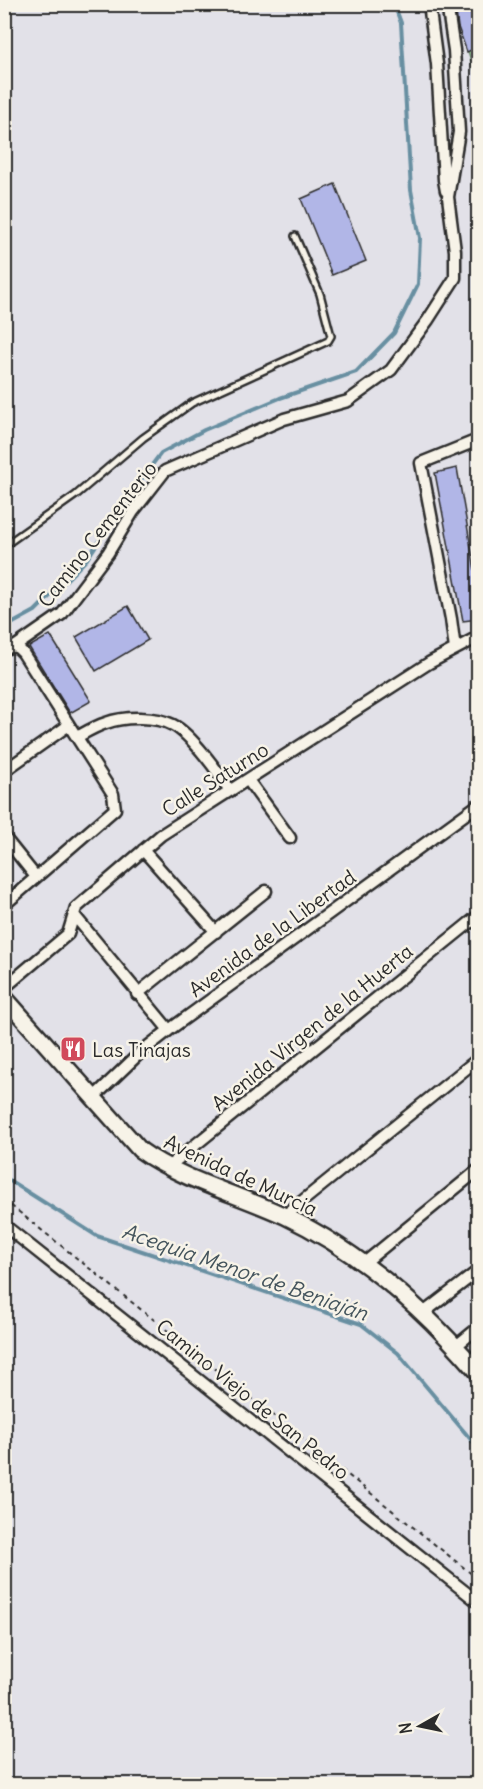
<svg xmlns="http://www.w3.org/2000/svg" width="483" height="1789" font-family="Delius,sans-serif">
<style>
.green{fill:#aae7ae;stroke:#6a896c;stroke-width:1.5}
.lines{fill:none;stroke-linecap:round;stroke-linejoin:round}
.stream{stroke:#678fa1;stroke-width:4}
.building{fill:#b1b6e7;stroke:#2b2b2b;stroke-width:1.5}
.lane-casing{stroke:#2b2b2b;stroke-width:10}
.street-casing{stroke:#2b2b2b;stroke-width:15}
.primary-casing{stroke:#2b2b2b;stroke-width:20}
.path{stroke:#2b2b2b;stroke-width:2;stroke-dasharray:4.5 4.5;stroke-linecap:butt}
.lane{stroke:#f7f3e8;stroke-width:5}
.street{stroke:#f7f3e8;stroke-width:10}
.primary{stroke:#f7f3e8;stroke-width:15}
.labels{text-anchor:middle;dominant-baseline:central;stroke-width:5;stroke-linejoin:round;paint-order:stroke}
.street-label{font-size:20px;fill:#2b2b2b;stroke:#f7f3e8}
.poi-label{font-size:20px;fill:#2b2b2b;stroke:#f7f3e8;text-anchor:start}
.water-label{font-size:21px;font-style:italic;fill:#44545c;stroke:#f7f3e8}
</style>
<rect width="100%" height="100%" fill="#e2e1e8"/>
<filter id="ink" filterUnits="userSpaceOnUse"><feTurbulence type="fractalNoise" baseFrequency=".0167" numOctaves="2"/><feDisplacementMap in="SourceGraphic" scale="12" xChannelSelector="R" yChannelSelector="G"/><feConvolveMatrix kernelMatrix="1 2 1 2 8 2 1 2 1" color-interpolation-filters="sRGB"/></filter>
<g filter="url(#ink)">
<path class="green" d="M453,5H478V82Z"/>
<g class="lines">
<path class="stream" d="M4,628L35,611L87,559L130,494L161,453L204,430L280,398L356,372L394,333L418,284L420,238L411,190L401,23L394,4
M4,1177L97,1236L361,1324L398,1353L478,1448"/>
</g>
<path class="building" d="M455,4H475L478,17V47L467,52L458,27Z
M335,184L366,261L332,275L301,199Z
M457,468L478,587V619L463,621L435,473Z
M128,606L148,640L96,671L76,637Z
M50,635L91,701L70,713L29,647Z"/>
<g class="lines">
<g class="lane-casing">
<path id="lane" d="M4,546L76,495L143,438L192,403L328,341L331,336L320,294L295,236"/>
</g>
<g class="street-casing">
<path id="street" d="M429,4L437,64L444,180L446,191
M4,649L16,646L62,614L108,553L133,512L165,471L284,419L348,401L391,370L428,320L455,278V251L448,197L459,132L454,50L447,4
M455,649L451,619L421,463L478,440
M77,737C86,732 96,726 106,723C124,716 156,716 173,725C191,734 220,774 230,791
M4,771L69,725
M248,780L290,838
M4,837L36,877
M143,850L216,932
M4,905L115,809L113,794L23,653L16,646
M74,915L169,1030
M4,988L68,934L76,908L161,835L429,663L478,637
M137,994L266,891
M93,1098L141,1052L169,1030L478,805
M168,1167L478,916
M284,1216L478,1059
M4,1225L478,1602
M363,1264L478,1170
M422,1314L478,1271
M456,1346L478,1328"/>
</g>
<g class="primary-casing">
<path id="primary" d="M4,997L140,1150C180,1179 240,1195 285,1216C359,1251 425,1310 478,1372"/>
</g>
<path class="path" d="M4,1200L478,1579"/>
<use href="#lane" class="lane"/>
<use href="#street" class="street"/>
<use href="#primary" class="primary"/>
</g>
</g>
<defs>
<g id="restaurant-square" transform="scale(1.35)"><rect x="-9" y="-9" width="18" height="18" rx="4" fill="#d1495b" stroke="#f7f3e8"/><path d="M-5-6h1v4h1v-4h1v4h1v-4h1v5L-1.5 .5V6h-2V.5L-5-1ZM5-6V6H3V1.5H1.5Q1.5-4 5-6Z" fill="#fff"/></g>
</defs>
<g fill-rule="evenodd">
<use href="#restaurant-square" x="73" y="1049"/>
</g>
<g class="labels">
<g class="street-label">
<text transform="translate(97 534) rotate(-52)">Camino Cementerio</text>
<text transform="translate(215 779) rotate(-32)">Calle Saturno</text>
<text transform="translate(272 933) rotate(-36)">Avenida de la Libertad</text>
<text transform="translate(312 1027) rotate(-39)">Avenida Virgen de la Huerta</text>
<text transform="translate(241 1175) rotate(25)">Avenida de Murcia</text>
<text transform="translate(253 1399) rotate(39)">Camino Viejo de San Pedro</text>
</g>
<g class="poi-label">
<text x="92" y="1049">Las Tinajas</text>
</g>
<g class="water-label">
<text transform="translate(245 1272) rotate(19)">Acequia Menor de Beniaján</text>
</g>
</g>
<rect width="483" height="1789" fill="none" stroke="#f7f3e8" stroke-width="24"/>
<rect x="12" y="12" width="459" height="1765" fill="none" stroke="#2b2b2b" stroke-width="2" filter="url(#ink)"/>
<g transform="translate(420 1726) rotate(261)" stroke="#f7f3e8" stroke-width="4.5" paint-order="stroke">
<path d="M0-4.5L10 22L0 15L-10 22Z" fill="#2b2b2b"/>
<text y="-9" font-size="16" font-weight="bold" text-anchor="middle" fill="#2b2b2b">N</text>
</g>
</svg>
